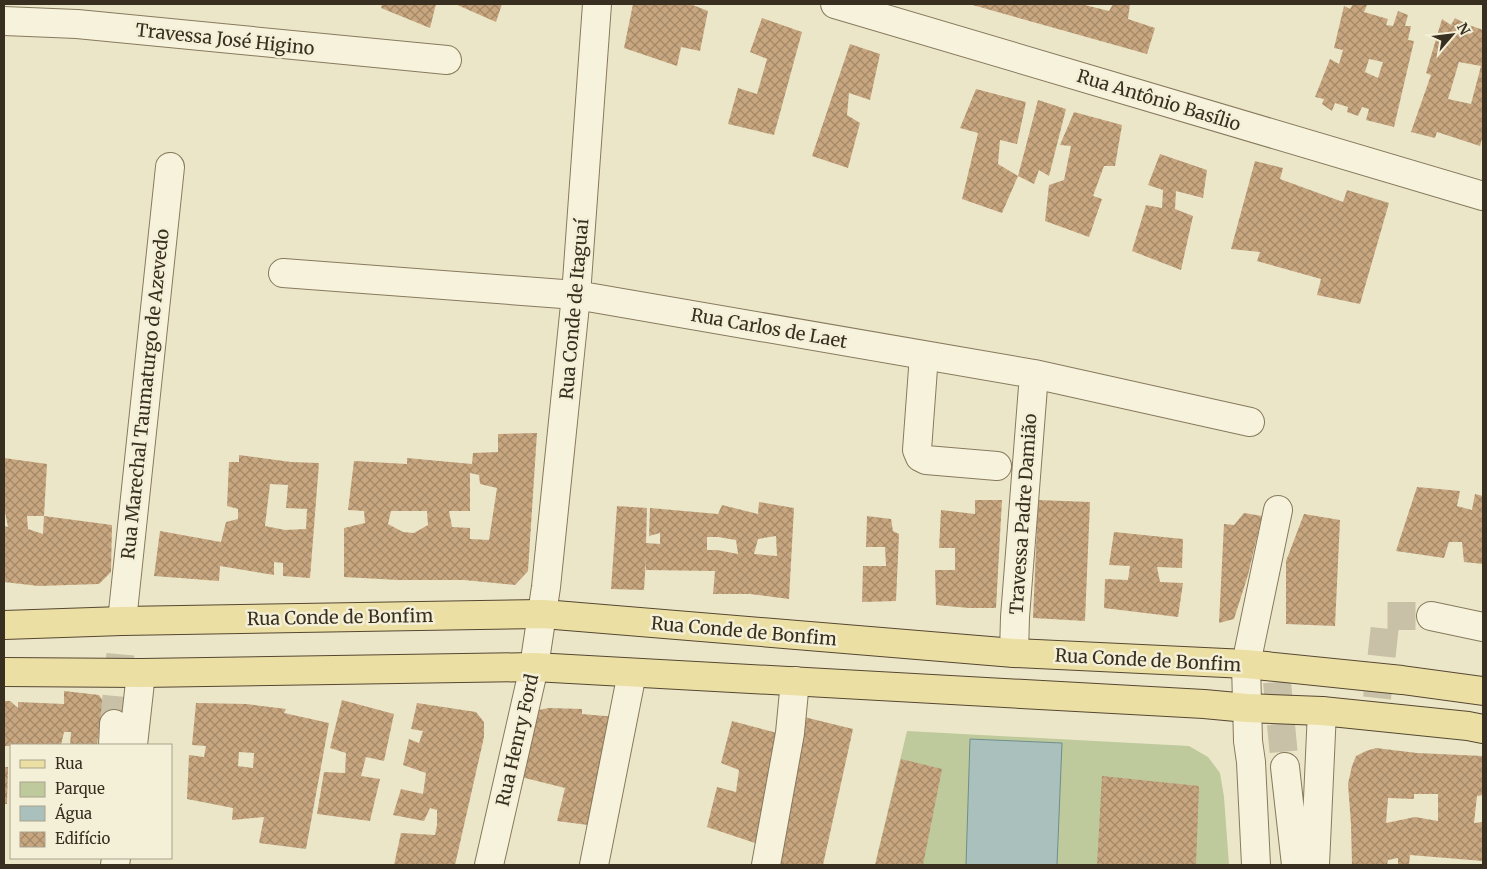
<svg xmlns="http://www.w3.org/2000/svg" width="1487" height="869" font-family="Merriweather,serif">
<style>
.park{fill:#beca9c}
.water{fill:#a9c0bc;stroke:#6f8e8b}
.building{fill:url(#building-cross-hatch);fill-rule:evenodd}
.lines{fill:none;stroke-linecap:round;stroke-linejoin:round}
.minor-tunnel{stroke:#c8c1a7;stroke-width:28;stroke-dasharray:28 14;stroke-linecap:butt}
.minor-casing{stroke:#87795e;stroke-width:30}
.major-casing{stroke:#554732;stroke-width:30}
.minor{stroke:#f7f2db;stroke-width:28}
.major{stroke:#ecdfa3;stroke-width:28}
.labels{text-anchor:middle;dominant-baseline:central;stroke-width:5;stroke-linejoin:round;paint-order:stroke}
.street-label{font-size:18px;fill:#382f21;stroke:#f4efd7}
</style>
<defs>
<pattern id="building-cross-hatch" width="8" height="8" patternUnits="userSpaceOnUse" patternTransform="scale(1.25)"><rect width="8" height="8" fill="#c8a780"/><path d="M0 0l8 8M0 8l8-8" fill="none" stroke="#a38868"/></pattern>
</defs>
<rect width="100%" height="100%" fill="#ece6c8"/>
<path class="park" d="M907,731L1189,746L1208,757L1220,773L1224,797L1229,865H875Z"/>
<path class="water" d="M970,739L1062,743L1057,865H966Z"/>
<path class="building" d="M382,4H436L430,28L381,8Z
M455,4H502L496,22Z
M633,4H690L708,11L700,51L681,47L677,66L624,48Z
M969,4H1081L1109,11L1113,4H1130L1128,19L1155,28L1147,54Z
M1353,4H1364L1367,5L1364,12L1388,19L1386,25L1393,26L1398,11L1408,15L1405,26H1411L1408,40L1414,41L1394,127L1366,120L1369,109L1362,107L1358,116L1347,112L1348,107L1335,103L1332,111L1322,104L1324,99L1315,97L1330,59L1339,64L1343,50L1334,48L1344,6L1350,9ZM1369,59L1383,62L1378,78L1365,72Z
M762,18L802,32L774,135L728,124L738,88L757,94L767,59L750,52Z
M1455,18L1466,24L1483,30V135L1480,146L1437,132L1435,138L1411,132L1431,75L1426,73L1442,19L1451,25ZM1459,62L1481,66L1471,104L1448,99Z
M850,44L880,54L870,100L849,93L847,115L860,123L848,168L812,156Z
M976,89L1026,102L1017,144L1000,140L998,164L1018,176L1038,100L1066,109L1049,176L1039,170L1034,184L1018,176L1002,213L962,199L978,133L960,128Z
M1074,112L1122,125L1115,166H1104L1093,196L1102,199L1089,237L1045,221L1049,185L1064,180L1071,146L1060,145Z
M1160,154L1207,170L1203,198L1176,191L1175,209L1193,216L1181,270L1132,251L1146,205L1162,208L1163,190L1148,185Z
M1255,161L1283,168L1280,179L1343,202L1347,190L1389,203L1360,304L1317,295L1321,279L1257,261L1260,252L1231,249Z
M537,433L528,571L515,585L464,580H398L344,577V528L365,523L364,511L348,510L354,461L407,464V458L472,464L473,453L498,452V434ZM470,473L479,475L480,484L497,488L489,540L470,539V528L452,527L449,511H470ZM391,511H427L428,525L414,533L403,532L388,524Z
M239,455L291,462L319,463L310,578L283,576V563L274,562V575L220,566L219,581L154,576L160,531L221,542L226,522L238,519V509L227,506L229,462H239ZM270,484L288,485L286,508L307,509L306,529L285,530L265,526Z
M4,458L47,464L44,516H27L28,529L43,534L44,516L112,525L111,572L99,584L39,586L4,582V526L8,527L4,507Z
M1417,487L1460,491L1457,506L1472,510L1475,494L1483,496V564L1464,562L1462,542H1449L1444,558L1396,551Z
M975,500H1002L996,608H969L936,605L935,570H955V548H939L941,510L975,514Z
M1038,500L1090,502L1085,621L1033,618Z
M759,502L794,508L789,599L750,594H713L715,571L646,570V559L644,590L611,589L617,506L647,508L646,543L660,544V533L649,536L650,508L718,514L722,505L758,514ZM776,536L777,556L754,554L758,539ZM707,537H718L736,540L738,554L717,550H707Z
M1244,513L1262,516L1248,575L1234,619L1219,623L1224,524L1234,525Z
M1304,514L1340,520L1335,626L1286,624V561Z
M867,516L891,519L893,531L899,534L896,601L862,602L863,566H886L885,547H866Z
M1114,532L1183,539L1182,568L1157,567L1160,582L1183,583L1178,617L1104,608L1105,579L1128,580L1130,566L1109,565Z
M64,691L99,695L105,704L106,727L99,730L97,745H70L71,732H64L61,745L4,746V701H10L18,708V702L64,704Z
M342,700L394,714L384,761L366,757L361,776L380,779L370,821L317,814L324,772L345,773L346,753L330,748Z
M196,703L247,704L286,709L284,713L329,723L306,849L259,843L264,817L232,820L233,808L187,799L189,755L204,757L206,746L192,745ZM239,752L254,753L253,768L238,766Z
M417,703L476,712L484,722V737L455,865H394L401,833L435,835L437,825V810L430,808L424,821L393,815L401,789L423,794L426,773L403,765L409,739L419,743L423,731L411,729Z
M549,708L582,709V714L617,717L596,826L557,821L565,788L521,777L538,710Z
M800,716L853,729L823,865H776Z
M732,721L785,735L761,845L707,827L717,787L736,792L739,770L721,763Z
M1376,748L1417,753L1483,756V795L1477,796L1474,823L1483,822V861L1410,855L1409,865H1398V858L1388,860L1387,865H1352L1351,824L1348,784L1352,766L1356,756L1366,751ZM1414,794H1438V821L1415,817L1386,823L1388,798L1414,799Z
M901,759L942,769L923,865H875Z
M4,767H8L7,804H4Z
M1102,776L1199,786L1196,865H1097Z"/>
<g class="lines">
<path class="minor-tunnel" d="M1277,682L1285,767
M1377,698L1386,616H1431
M114,724L121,647"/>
<g class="minor-casing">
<path id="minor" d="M835,4L1483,196
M4,21L77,24L447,60
M283,273L576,295L1034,374L1250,422
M924,355L917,450L920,457L926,460L997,466
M1431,616L1483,627
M122,621L170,167
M1014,653L1015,617L1034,374
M113,745L114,724
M133,745L141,673
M1285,767L1296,865
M115,865L116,858
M489,865L534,667L546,587L576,295L597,4
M594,865L632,673
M766,865L790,733L795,681
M1256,865L1251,762L1248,741L1246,664L1278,510
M1315,865L1322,711"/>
</g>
<g class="major-casing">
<path id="major" d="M4,625L122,621L543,614L1014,653L1246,664L1402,680L1483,691
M4,672L141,673L534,667L1204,704L1247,708L1322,711L1468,726L1483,729"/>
</g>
<use href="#minor" class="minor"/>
<use href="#major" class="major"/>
</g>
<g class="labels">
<g class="street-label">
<text transform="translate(225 39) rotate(6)">Travessa José Higino</text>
<text transform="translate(1159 100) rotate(17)">Rua Antônio Basílio</text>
<text transform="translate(574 309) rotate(-85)">Rua Conde de Itaguaí</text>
<text transform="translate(769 328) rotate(10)">Rua Carlos de Laet</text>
<text transform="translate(145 394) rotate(-84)">Rua Marechal Taumaturgo de Azevedo</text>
<text transform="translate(1023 514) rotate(-86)">Travessa Padre Damião</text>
<text transform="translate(340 617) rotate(-1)">Rua Conde de Bonfim</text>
<text transform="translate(744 631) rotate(5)">Rua Conde de Bonfim</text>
<text transform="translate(1148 660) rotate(3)">Rua Conde de Bonfim</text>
<text transform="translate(517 740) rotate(-77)">Rua Henry Ford</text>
</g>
</g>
<rect width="1487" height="869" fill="none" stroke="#382f21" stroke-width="10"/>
<rect x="10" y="744" width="162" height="115" fill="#f4efd7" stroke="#a9a28e"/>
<rect x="20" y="760" width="25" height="8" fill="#ecdfa3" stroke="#a9a28e"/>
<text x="55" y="769" font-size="15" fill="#382f21">Rua</text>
<rect x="20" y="782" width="25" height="15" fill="#beca9c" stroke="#a9a28e"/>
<text x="55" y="794" font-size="15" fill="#382f21">Parque</text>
<rect x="20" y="806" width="25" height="15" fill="#a9c0bc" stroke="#a9a28e"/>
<text x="55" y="819" font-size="15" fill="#382f21">Água</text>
<rect x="20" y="832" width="25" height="15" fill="url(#building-cross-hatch)" stroke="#a9a28e"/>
<text x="55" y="844" font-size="15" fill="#382f21">Edifício</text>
<g transform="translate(1452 35) rotate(62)" stroke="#f4efd7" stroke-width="4" paint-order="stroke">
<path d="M0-4L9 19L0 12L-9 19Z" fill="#382f21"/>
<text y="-8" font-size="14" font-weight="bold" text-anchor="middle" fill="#382f21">N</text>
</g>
</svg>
